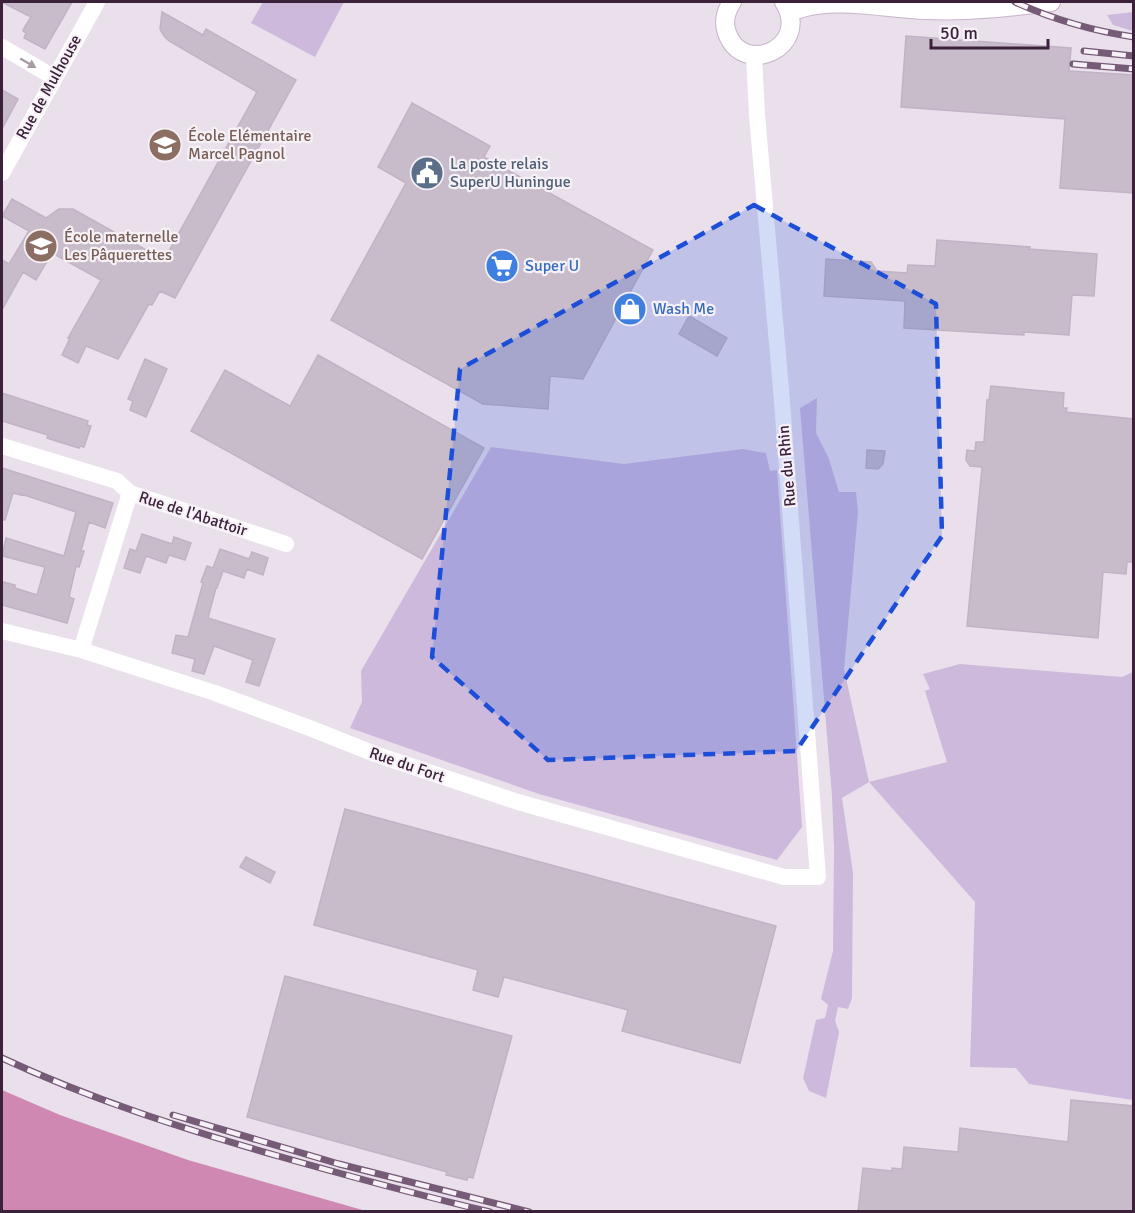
<svg xmlns="http://www.w3.org/2000/svg" width="1135" height="1213" font-family="Signika,sans-serif">
<style>
.green{fill:#ccb9dc}
.water{fill:#cf88b1}
.building{fill:#c8bccb;stroke:#c1b2c4;stroke-width:1.5}
.lines{fill:none;stroke-linecap:round;stroke-linejoin:round}
.secondary-casing{stroke:#c8b3ca;stroke-width:20}
.street{stroke:#fff;stroke-width:16}
.secondary{stroke:#fff;stroke-width:18}
.rail-casing{stroke:#765b76;stroke-width:7}
.rail{stroke:#f6f0f7;stroke-width:4.5;stroke-dasharray:14;stroke-linecap:butt}
.oneway{fill:#a79ba6}
.marked{fill:#1d4ed8;fill-opacity:0.2;stroke:#1d4ed8;stroke-width:4.5;stroke-dasharray:12 8;stroke-linejoin:round}
.labels{text-anchor:middle;dominant-baseline:central;stroke-width:4.5;stroke-linejoin:round;paint-order:stroke}
.street-label{font-size:16px;fill:#3b213a;stroke:#f6f0f7}
.education-label{font-size:16px;fill:#785e54;stroke:#f6f0f7;text-anchor:start}
.service-label{font-size:16px;fill:#4e5e75;stroke:#f6f0f7;text-anchor:start}
.shop-label{font-size:16px;fill:#366cbe;stroke:#f6f0f7;text-anchor:start}
</style>
<rect width="100%" height="100%" fill="#e9e0eb"/>
<path class="green" d="M263,2H344L315,57L251,23Z
M1133,12V31L1113,25L1107,15Z
M817,398L816,433L829,459L839,492H856L858,512L844,669L869,782L947,762L925,691L930,689L923,674L960,664L1122,677L1133,672V1100L1029,1084L1016,1068L970,1067L975,902L869,782L842,798L853,873L852,998L848,1009L838,1007L835,1021L839,1032L826,1098L809,1091L803,1078L816,1020L825,1018L828,1005L821,999L833,951L834,847L832,796L800,408Z
M491,447L624,464L743,449L766,453L770,471L777,470L802,827L777,860L539,794L350,728L362,702L361,671Z"/>
<path class="water" d="M2,1090L60,1115L188,1160L366,1211H2Z"/>
<path class="building" d="M2,2H72L45,49L24,38L26,33L23,31L24,28L31,17Z
M162,12L203,35L206,29L296,80L175,298L160,291L152,305L149,304L118,359L86,346L78,363L62,355L70,338H68L101,280L52,253L36,280L23,272L2,310V260L9,264L29,231L2,216L12,199L46,218L59,209H73L164,260L257,92L169,41L164,36L160,29Z
M906,36L1071,48L1069,71L1134,75V193L1060,188L1065,119L901,107Z
M2,90L18,99L2,129Z
M412,103L490,146L484,157L653,250L583,379L550,376L548,409L483,404L331,320L406,183L378,167Z
M937,240L1030,247L1029,249L1097,254L1094,296L1072,295L1069,335L1024,332V335L904,328L905,301L824,296L826,259L871,262L877,271L907,273L908,265L935,266Z
M689,316L727,338L717,356L679,334Z
M318,355L484,448L422,559L191,431L225,370L290,406Z
M145,359L167,369L146,417L130,410L133,401L128,399Z
M991,386L1064,393L1063,408H1067L1066,412L1134,419V562H1127L1126,574L1103,572L1098,638L967,626L982,467L970,466L966,460L967,450L975,451L976,442H984L987,400H989Z
M2,393L88,421L87,425L91,426L84,447L80,446L79,448L56,441L47,438L48,435L2,421Z
M867,450L885,451L883,464L878,469L866,468Z
M2,468L113,503L105,528L89,522L81,551H84L79,567L76,566L69,597L74,599L67,623L2,605V590L3,582L15,585V588L37,595L45,567L2,556L6,538L64,556L76,512L21,494V495L13,493L5,520H2Z
M142,534L172,544L174,537L191,543L185,560L169,555L166,563L146,556L140,573L124,568L130,549L136,551Z
M220,549L249,559L252,552L268,558L263,575L247,569L244,578L223,571L217,588H216L208,618L275,639L259,686L246,682L253,660L214,646L204,674L192,671L195,659L172,653L176,635L188,637L203,583L201,582L207,566L213,568Z
M345,809L776,926L740,1063L622,1031L628,1010L504,977L498,997L473,990L478,970L314,925Z
M246,857L275,872L270,883L240,867Z
M285,976L512,1036L473,1178L468,1177L467,1180L446,1175L447,1172L247,1117Z
M1071,1100L1134,1106V1212H858L863,1168L892,1171V1168L902,1169L904,1147L958,1152L960,1128L1068,1142Z"/>
<g class="lines">
<g class="secondary-casing">
<path id="secondary" d="M732,2C726,11 723,22 727,33C743,78 812,47 784,2
M790,12C798,9 807,6 816,5C853,0 890,9 927,10C968,12 1010,7 1051,2"/>
</g>
<path class="street" d="M2,47L55,78
M2,173L97,2
M2,446L117,481L130,493L286,544
M2,631L81,650L215,693L307,727L375,754L518,802L784,877H818L781,389L757,115L754,55
M81,650L130,493"/>
<use href="#secondary" class="secondary"/>
<g class="rail-casing">
<path id="rail" d="M1015,2C1052,19 1093,31 1134,37
M1084,51L1134,56
M1073,64L1134,69
M2,1058C90,1099 184,1129 278,1156C348,1176 419,1195 490,1212
M173,1115L339,1164L529,1212"/>
</g>
<use href="#rail" class="rail"/>
</g>
<defs><path id="oneway-solid" d="M-6-.8H1V-3.2L6.5 0L1 3.2V.8H-6Z" transform="scale(1.5)"/></defs>
<use class="oneway" href="#oneway-solid" transform="translate(28 63) rotate(30)"/>
<path class="marked" d="M754,205L936,304L942,536L796,751L548,760L432,657L460,369Z"/>
<defs>
<g id="school-disc" transform="scale(1.725)"><circle r="9.5" fill="#8d6e63" stroke="#f6f0f7"/><path d="M0-5L7-2L0 1L-7-2ZM-4 1L0 2.5L4 1V4Q0 6-4 4Z" fill="#fff"/></g>
<g id="civic-disc" transform="scale(1.725)"><circle r="9.5" fill="#5c6f8a" stroke="#f6f0f7"/><path d="M-.6-6.5H3V-4.5H.6V-3L4-1V1h2V6H-6V1h2V-1L-.6-3ZM-1.2 2.5V6h2.4V2.5Z" fill="#fff"/></g>
<g id="supermarket-disc" transform="scale(1.725)"><circle r="9.5" fill="#3f7fe0" stroke="#f6f0f7"/><path d="M-6-5.5h2.5l.6 2H6L4.5 2H-2.5L-4.4-4H-6ZM-1.5 3.2a1.3 1.3 0 1 0 .1 0ZM3 3.2a1.3 1.3 0 1 0 .1 0Z" fill="#fff"/></g>
<g id="shop-disc" transform="scale(1.725)"><circle r="9.5" fill="#3f7fe0" stroke="#f6f0f7"/><path d="M-5-2.5h2.3a2.7 3.5 0 0 1 5.4 0H5L5.5 6h-11ZM-1.5-2.5h3a1.5 2.3 0 0 0-3 0Z" fill="#fff"/></g>
</defs>
<g fill-rule="evenodd">
<use href="#school-disc" x="165" y="145"/>
<use href="#civic-disc" x="427" y="173"/>
<use href="#school-disc" x="41" y="246"/>
<use href="#supermarket-disc" x="502" y="266"/>
<use href="#shop-disc" x="630" y="309"/>
</g>
<g class="labels">
<g class="street-label">
<text transform="translate(49 87) rotate(-61)">Rue de Mulhouse</text>
<text transform="translate(787 466) rotate(-95)">Rue du Rhin</text>
<text transform="translate(193 514) rotate(18)">Rue de l'Abattoir</text>
<text transform="translate(407 765) rotate(19)">Rue du Fort</text>
</g>
<g class="education-label">
<text x="188" y="136">École Elémentaire<tspan x="188" dy="18">Marcel Pagnol</tspan></text>
<text x="64" y="237">École maternelle<tspan x="64" dy="18">Les Pâquerettes</tspan></text>
</g>
<g class="service-label">
<text x="450" y="164">La poste relais<tspan x="450" dy="18">SuperU Huningue</tspan></text>
</g>
<g class="shop-label">
<text x="525" y="266">Super U</text>
<text x="653" y="309">Wash Me</text>
</g>
</g>
<rect width="1135" height="1213" fill="none" stroke="#3b213a" stroke-width="6"/>
<path d="M931 39v9h117v-9" fill="none" stroke="#3b213a" stroke-width="3"/>
<text x="940" y="39" font-size="18" fill="#3b213a" stroke="#f6f0f7" stroke-width="4.5" paint-order="stroke">50 m</text>
</svg>
